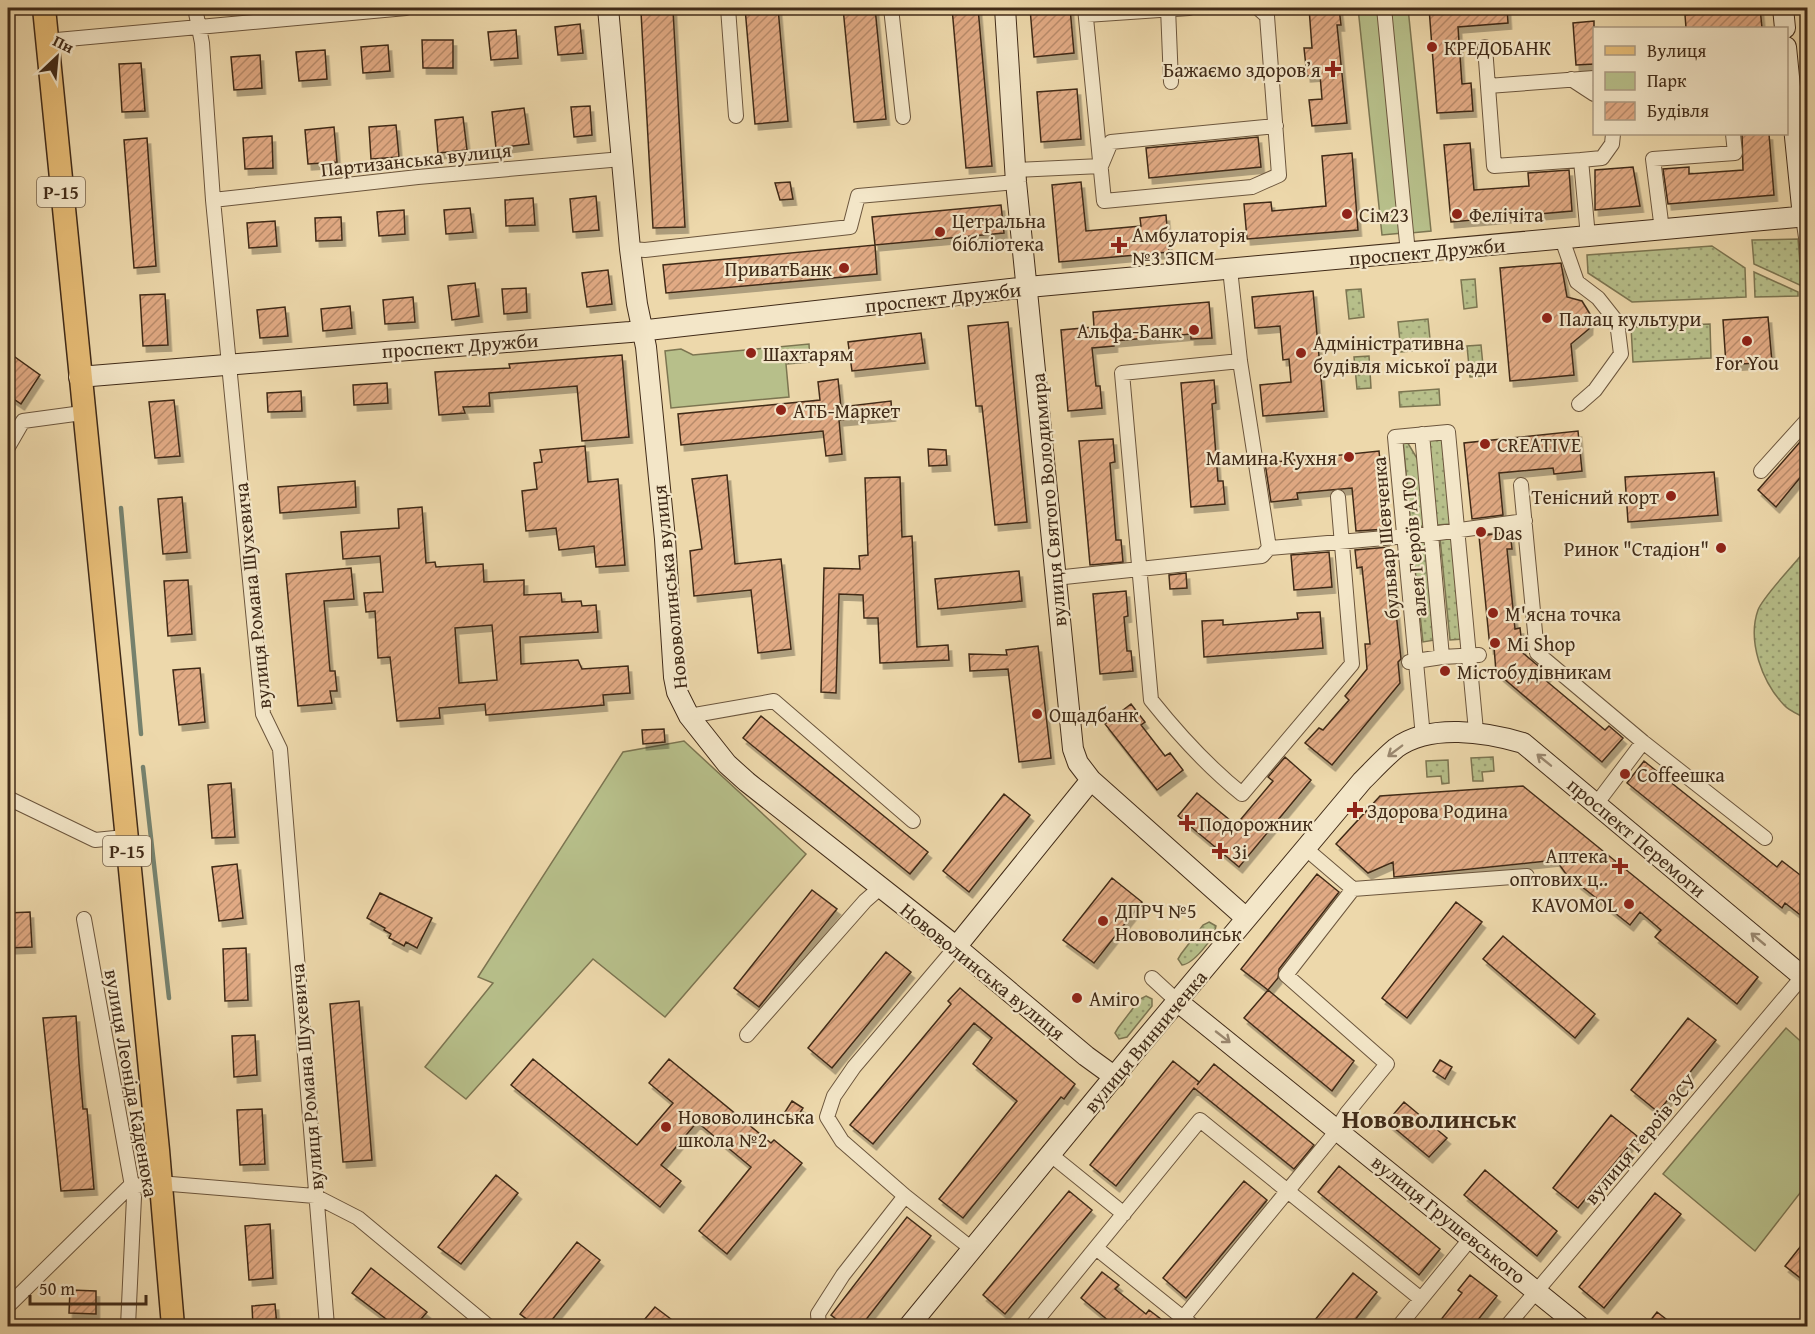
<svg xmlns="http://www.w3.org/2000/svg" width="1815" height="1334" font-family="'Gentium Book Plus',serif">
<style>
.grass{fill:url(#grass-dots);stroke:#7c7551;stroke-width:1.5}
.park{fill:#b7bf8a;stroke:#7c7551;stroke-width:1.5}
.lines{fill:none;stroke-linecap:round;stroke-linejoin:round}
.stream{stroke:#76816d;stroke-width:4.5}
.building{fill:url(#building-hatch);stroke:#412b18;stroke-width:1.5;fill-rule:evenodd;filter:url(#shadow)}
.street-casing{stroke:#6c563d;stroke-width:16}
.secondary-casing{stroke:#412b18;stroke-width:22}
.primary-casing{stroke:#412b18;stroke-width:25}
.street{stroke:#f3e6c8;stroke-width:14}
.secondary{stroke:#f3e6c8;stroke-width:20}
.primary{stroke:#e6bc76;stroke-width:22}
.oneway{stroke:#9a8870}
.poi-dot{fill:#8f2418;stroke:#f3e6c8;stroke-width:2}
.labels{text-anchor:middle;dominant-baseline:central;stroke-width:4.5;stroke-linejoin:round;paint-order:stroke}
.shield{fill:#f3e6c8;stroke:#76634d;stroke-width:1.5}
.shield-label{font-size:18px;font-weight:bold;fill:#412b18}
.poi-label{font-size:20px;fill:#412b18;stroke:#f3e6c8;text-anchor:start}
.street-label{font-size:20px;fill:#412b18;stroke:#f3e6c8}
.district-label{font-size:26px;font-weight:bold;fill:#412b18;stroke:#f3e6c8}
</style>
<defs>
<pattern id="grass-dots" width="8" height="8" patternUnits="userSpaceOnUse" patternTransform="scale(1.5)"><rect width="8" height="8" fill="#b7bf8a"/><path d="M2 2h.1M6 6h.1" fill="none" stroke="#969b70" stroke-width="1.8" stroke-linecap="round"/></pattern>
<pattern id="building-hatch" width="6" height="6" patternUnits="userSpaceOnUse" patternTransform="scale(1.5)"><rect width="6" height="6" fill="#e1aa84"/><path d="M-1 1l2-2M0 6l6-6M5 7l2-2" fill="none" stroke="#b88b6b"/></pattern>
<filter id="shadow"><feDropShadow dx="3.5" dy="6" stdDeviation="0" flood-color="#0004"/></filter>
</defs>
<rect width="100%" height="100%" fill="#edd8ab"/>
<filter id="stains"><feTurbulence type="fractalNoise" baseFrequency=".00333" numOctaves="4"/><feColorMatrix values="0 0 0 0 .2 0 0 0 0 .09 0 0 0 0 .02 0 0 0 .5 -.17"/></filter>
<radialGradient id="worn" r=".72"><stop offset=".6" stop-color="#630" stop-opacity="0"/><stop offset="1" stop-color="#630" stop-opacity=".3"/></radialGradient>
<path class="grass" d="M1798,239L1802,286L1754,264L1752,240Z
M1712,246L1745,268L1746,297L1632,302L1588,273L1587,255Z
M1754,272L1798,292V296L1755,297Z
M1475,279L1477,307L1464,309L1461,280Z
M1361,289L1364,317L1349,319L1346,290Z
M1428,319L1431,349L1401,352L1398,322Z
M1710,324L1711,358L1633,362L1631,327Z
M1481,345L1484,376L1470,377L1467,346Z
M1369,356L1371,388L1357,389L1354,357Z
M1439,389L1440,405L1400,407L1399,392Z
M1442,437L1450,524L1437,525L1429,438Z
M1403,440H1406L1418,460L1424,526L1411,527Z
M1453,537L1463,639L1450,640L1440,538Z
M1425,539L1435,640L1423,642L1412,540Z
M1807,548V719C1800,715 1789,711 1784,705C1762,682 1747,641 1758,610C1763,596 1797,562 1807,548Z
M1493,757L1494,771L1482,772L1483,781H1473L1471,758Z
M1448,760L1449,783L1442,784L1441,776L1427,777L1426,761Z
M1209,922L1216,926C1215,938 1193,964 1182,965L1178,959L1181,954L1203,925Z
M1146,996L1152,999V1006L1127,1037L1119,1039L1115,1033L1118,1028L1140,999Z"/>
<path class="park" d="M1358,8H1379L1403,233L1382,235Z
M1387,8H1408L1431,231L1411,233Z
M809,344L810,362L786,364L789,397L671,408L665,351L681,349L693,355Z
M684,741L806,854L665,1017L593,959L466,1099L425,1067L493,983L478,977L623,752Z
M1786,1028L1807,1047V1184L1755,1251L1663,1174Z"/>
<g class="lines">
<path class="stream" d="M121,508L141,734
M143,767L169,998"/>
</g>
<path class="building" d="M745,8H778L788,121L755,124Z
M843,8H875L886,119L854,122Z
M952,8H978L992,166L966,168Z
M1030,8H1070L1074,53L1034,57Z
M1309,8H1339L1341,25H1337L1347,123L1312,126L1309,100L1322,99L1320,75L1307,76L1304,48H1312Z
M1429,8H1507L1508,23L1458,27L1462,84L1471,83L1473,111L1437,113Z
M1760,8L1762,28H1686L1685,15Z
M673,10L685,227L653,228L641,12Z
M1594,21V64L1576,65L1573,23Z
M580,24L583,53L558,55L555,27Z
M516,30L518,58L491,60L488,32Z
M422,40H453V68H423Z
M388,45L390,71L363,73L361,47Z
M325,50L327,79L299,81L296,52Z
M260,55L262,88L234,90L231,57Z
M141,63L145,111L122,112L119,64Z
M1077,89L1081,139L1041,142L1037,92Z
M590,106L592,135L574,137L571,107Z
M524,108L529,144L496,148L492,112Z
M463,117L467,150L438,153L435,120Z
M396,125L399,157L371,159L369,127Z
M334,127L337,162L308,164L305,130Z
M1742,134H1769L1774,195L1668,204L1663,169L1689,167V174L1743,170Z
M272,136L273,168L245,169L243,138Z
M1258,137L1261,167L1149,178L1146,148Z
M147,138L156,266L134,268L124,140Z
M1470,143L1474,190L1529,186L1528,173L1569,170L1572,211L1451,222L1444,145Z
M1352,153L1358,230L1247,239L1244,204L1271,202L1272,211L1326,206L1322,156Z
M1633,167L1640,206L1595,210V170Z
M790,182L793,199L780,200L775,183Z
M1081,182L1086,231L1141,226L1140,218L1166,215L1169,252L1059,262L1052,185Z
M596,196L599,230L573,232L570,199Z
M533,198L535,225L506,226L505,200Z
M1001,205L1004,233L875,245L872,217Z
M470,208L473,232L446,234L444,210Z
M404,210L405,234L379,236L377,212Z
M341,217L342,240L316,241L315,218Z
M275,221L277,246L249,248L247,223Z
M875,245L877,274L666,293L663,265Z
M1561,263L1567,297L1582,301L1590,314L1589,329L1571,344L1574,375L1510,381L1500,268Z
M608,270L612,304L587,307L582,273Z
M475,283L479,316L452,320L448,286Z
M526,288L527,312L504,314L502,289Z
M1313,291L1324,411L1263,416L1260,385L1291,382L1289,359L1283,360L1280,326L1255,328L1252,297Z
M165,294L168,345L143,346L140,295Z
M413,297L415,322L385,324L383,300Z
M1209,302L1212,338L1191,339V334L1114,341V346L1092,348L1096,386H1100L1102,408L1068,411L1061,330L1094,327L1093,312Z
M350,306L352,328L323,331L321,309Z
M285,307L288,336L260,338L257,310Z
M1768,317L1772,362L1726,365L1723,320Z
M1008,322L1027,522L995,525L982,406H976L968,326Z
M921,333L925,363L852,371L848,342Z
M8,352L40,375L21,404L8,395Z
M622,355L629,437L582,441L577,386L489,393L490,406L463,407L465,413L439,415L435,372L510,368L509,364Z
M838,379L841,407L891,401L892,415L839,420L842,454L826,456L823,431L681,445L678,414L820,400L818,382Z
M1214,380L1216,403L1212,404L1218,481H1223L1225,504L1191,507L1181,383Z
M387,383L388,403L354,405L353,385Z
M301,391L302,411L268,412L267,393Z
M174,400L180,456L155,458L149,402Z
M1578,431L1582,471L1554,474L1553,468L1499,473L1503,515L1472,519L1464,443Z
M1113,439L1115,462L1110,463L1116,540H1121L1123,562L1090,565L1079,441Z
M1800,442L1808,448V468L1776,507L1758,490Z
M585,446L588,482L618,479L625,565L596,567L594,546L559,550L556,528L526,531L522,491L537,489L534,463L542,462L540,450Z
M928,449L946,450L947,465L929,466Z
M1379,451L1387,529L1356,531L1352,488L1297,493L1298,499L1271,502L1265,463Z
M1714,472L1718,515L1628,522L1625,477Z
M727,475L735,564L781,559L791,649L758,653L751,590L694,596L690,551L702,549L692,479Z
M900,477L902,537L912,536L917,647L948,645L949,660L880,663L878,618H864L863,595L839,594L836,693L821,692L824,568L860,569L859,556L868,555L865,478Z
M355,481L356,507L280,513L278,487Z
M182,497L187,552L163,554L158,499Z
M422,507L426,563L435,562L436,567L483,564L484,582L524,580V595L561,593L562,602L581,601L582,606L596,605L598,632L520,637L521,664L578,660L582,669L628,666L630,693L603,695L604,705L486,715L485,704L439,708L440,718L397,721L390,657L378,658L375,611L366,612L364,593L383,592L380,556L343,559L341,532L399,528L398,509ZM492,625L497,680L459,683L455,628Z
M1510,532L1512,549H1507L1515,629L1520,628L1523,653L1548,674L1544,679L1605,730L1609,726L1623,738L1602,762L1496,672L1494,647L1490,648L1479,536Z
M1389,547L1401,659L1398,662L1400,683L1332,765L1305,743L1319,728L1323,730L1349,700L1345,696L1367,669L1365,644H1370L1362,567L1357,568L1355,550Z
M1329,552L1332,587L1294,590L1291,555Z
M351,568L354,599L324,601L330,671H335L337,691H330L332,703L298,706L286,574Z
M1019,571L1022,601L938,609L935,579Z
M1186,573L1187,588L1170,589L1169,575Z
M188,580L192,634L168,636L164,581Z
M1126,591L1128,616L1124,617L1127,651H1131L1133,671L1100,674L1093,594Z
M1320,612L1323,648L1204,657L1202,621L1223,620V625L1298,619L1297,613Z
M1038,646L1051,758L1019,762L1008,669L970,671L969,654L1007,655L1006,650Z
M200,668L205,722L179,725L173,670Z
M1131,704L1145,722L1141,725L1165,756L1170,753L1183,770L1157,790L1105,724Z
M761,716L928,852L910,874L743,738Z
M664,729L665,742L643,744L642,730Z
M1285,757L1311,780L1239,867L1178,816L1197,793L1236,825L1273,781L1268,777Z
M1644,761L1777,867L1782,861L1808,881V921L1785,903L1782,908L1627,783Z
M231,783L235,837L212,838L208,785Z
M1523,786L1758,977L1737,1004L1655,937L1661,930L1640,912L1630,925L1566,874L1556,860L1394,877L1393,862L1368,873L1336,844L1380,796Z
M1004,794L1030,815L969,892L943,871Z
M237,864L243,918L219,921L212,867Z
M1317,874L1339,892L1279,969L1278,978L1268,990L1241,969Z
M1112,878L1142,902L1094,963L1063,940Z
M812,890L837,909L759,1007L734,988Z
M380,893L432,918L417,948L406,942L404,946L389,938L391,934L384,930L385,928L367,918Z
M1456,902L1482,922L1407,1018L1382,998Z
M30,912L32,947L8,948V913Z
M1503,936L1595,1014L1575,1038L1483,959Z
M246,948L248,1000L225,1001L223,949Z
M886,952L911,972L832,1068L808,1048Z
M960,988L1075,1084L1064,1099L1061,1097L963,1218L939,1199L1017,1101L973,1064L992,1038L974,1023L873,1144L850,1125L951,1004L948,1001Z
M1268,990L1354,1061L1332,1091L1244,1018Z
M359,1001L372,1160L343,1162L330,1004Z
M76,1016L79,1063L83,1109H87L94,1189L61,1191L43,1018Z
M1688,1018L1716,1040L1658,1112L1631,1090Z
M255,1035L257,1075L234,1077L232,1036Z
M533,1059L637,1145L673,1103L649,1083L669,1059L771,1143L774,1140L802,1163L727,1254L699,1231L751,1167L697,1122L661,1165L681,1181L660,1207L511,1085Z
M1440,1060L1452,1067L1445,1079L1433,1071Z
M1173,1061L1199,1082L1197,1085L1214,1064L1314,1145L1294,1169L1194,1088L1116,1186L1090,1165Z
M792,1101L803,1108L796,1119L785,1112Z
M1404,1102L1447,1138L1429,1157L1387,1122Z
M262,1109L265,1164L240,1165L237,1110Z
M1611,1115L1637,1136L1578,1208L1553,1188Z
M1339,1166L1440,1249L1419,1275L1318,1192Z
M1485,1170L1557,1231L1537,1256L1464,1195Z
M496,1175L518,1193L461,1264L438,1247Z
M1244,1181L1267,1200L1186,1298L1163,1278Z
M1069,1191L1092,1210L1005,1314L983,1295Z
M1655,1193L1681,1214L1604,1308L1579,1287Z
M907,1217L931,1236L861,1326H845L831,1315Z
M270,1224L273,1278L249,1280L245,1226Z
M1808,1237V1284L1785,1266Z
M577,1242L600,1260L547,1326H536L520,1314Z
M371,1268L427,1312L415,1326H386L390,1322L352,1293Z
M1102,1272L1119,1285L1115,1289L1146,1314L1149,1310L1170,1326H1115L1081,1298Z
M1353,1273L1377,1292L1350,1326H1310Z
M1470,1275L1497,1296L1473,1326H1436L1462,1293L1458,1290Z
M70,1290L96,1291V1314L69,1313Z
M275,1304L277,1326H253L252,1306Z
M655,1307L680,1326H639Z
M1657,1312L1675,1326H1646Z"/>
<g class="lines">
<g class="street-casing">
<path id="street" d="M195,8L202,43L213,200L263,714L280,749L327,1326
M728,8L736,116
M891,8L903,117
M1085,8L1104,201L1252,187L1279,175L1267,16L1258,8
M1168,8L1171,82
M1384,8L1408,253
M1086,15L1189,8
M46,41L406,8
M1485,47L1494,166L1581,160
M1571,79L1594,94
M1488,86L1594,78
M1015,170L1101,166L1111,142L1276,126
M213,200L418,177L622,159
M1803,217L1808,251
M1662,230L1653,159L1735,153L1733,134
M1588,237L1581,160L1602,158L1612,144L1613,134
M1562,239L1577,282L1598,298L1617,322L1621,354L1595,390L1579,404
M630,249L645,250L850,227L858,196L1016,182
M1240,361L1122,373L1151,700C1179,735 1207,766 1242,794L1352,664L1338,497
M1422,434L1442,657
M8,447L23,421L82,413
M1761,471L1808,419
M1521,485L1537,653L1643,742L1765,838
M1269,548L1431,534L1525,521
M1055,578L1262,556L1269,548L1240,361L1230,269
M1409,662L1442,657L1479,655
M689,716L774,701L913,821
M1423,737L1395,437L1448,432L1476,731
M8,798L95,840L125,837
M1597,803L1643,742
M1305,848L1353,889L1527,876
M84,919L134,1197L128,1326
M956,947L854,1067L834,1096L827,1117L842,1141L905,1196L972,1249
M1152,978L1177,1001
M747,1035L865,901L881,887
M1051,1155L1124,1214
M1096,1248L1193,1326
M8,1306L129,1187L159,1183L315,1196L358,1218L488,1326
M1183,1318L1331,1138L1347,1113L1387,1064L1286,975L1353,889
M819,1326L818,1314L843,1275L905,1196
M1032,1326L1200,1120L1421,1299
M1399,1326L1471,1238
M1507,1326L1803,976"/>
</g>
<g class="secondary-casing">
<path id="secondary" d="M608,8L630,249L637,304L646,347L665,539L674,677L677,692L689,716L727,764L747,782L949,941L1086,1056L1115,1077
M1005,8L1016,182L1073,749L1078,763L1091,780L1246,918
M1783,8L1785,28
M1786,47L1803,217
M79,377L630,332L1028,287L1808,216
M956,947L1091,780
M1177,1001L1579,1326
M909,1326L1136,1050L1362,781C1373,770 1384,758 1396,748C1430,723 1486,732 1523,743L1808,981"/>
</g>
<g class="primary-casing">
<path id="primary" d="M44,8L158,1150L173,1326"/>
</g>
<use href="#street" class="street"/>
<use href="#secondary" class="secondary"/>
<use href="#primary" class="primary"/>
</g>
<defs><path id="oneway-shaft" d="M-6 0H5M1.5-3L5.5 0L1.5 3" fill="none" stroke-width="1.6" stroke-linecap="round" stroke-linejoin="round" transform="scale(1.5)"/></defs>
<g class="oneway">
<use href="#oneway-shaft" transform="translate(1395 751) rotate(143)"/>
<use href="#oneway-shaft" transform="translate(1544 760) rotate(-141)"/>
<use href="#oneway-shaft" transform="translate(1758 939) rotate(-140)"/>
<use href="#oneway-shaft" transform="translate(1223 1037) rotate(38)"/>
</g>
<g class="poi-dot">
<circle cx="1432" cy="47" r="6"/>
<path d="M1330 60h6v6h6v6h-6v6h-6v-6h-6v-6h6z"/>
<circle cx="1347" cy="214" r="6"/>
<circle cx="1457" cy="214" r="6"/>
<circle cx="940" cy="232" r="6"/>
<path d="M1116 236h6v6h6v6h-6v6h-6v-6h-6v-6h6z"/>
<circle cx="844" cy="268" r="6"/>
<circle cx="1547" cy="318" r="6"/>
<circle cx="1194" cy="330" r="6"/>
<circle cx="1747" cy="341" r="6"/>
<circle cx="751" cy="353" r="6"/>
<circle cx="1301" cy="353" r="6"/>
<circle cx="781" cy="410" r="6"/>
<circle cx="1485" cy="444" r="6"/>
<circle cx="1349" cy="457" r="6"/>
<circle cx="1671" cy="496" r="6"/>
<circle cx="1481" cy="532" r="6"/>
<circle cx="1721" cy="548" r="6"/>
<circle cx="1493" cy="613" r="6"/>
<circle cx="1495" cy="643" r="6"/>
<circle cx="1445" cy="671" r="6"/>
<circle cx="1037" cy="714" r="6"/>
<circle cx="1625" cy="774" r="6"/>
<path d="M1352 801h6v6h6v6h-6v6h-6v-6h-6v-6h6z"/>
<path d="M1184 814h6v6h6v6h-6v6h-6v-6h-6v-6h6z"/>
<path d="M1217 842h6v6h6v6h-6v6h-6v-6h-6v-6h6z"/>
<path d="M1617 857h6v6h6v6h-6v6h-6v-6h-6v-6h6z"/>
<circle cx="1629" cy="904" r="6"/>
<circle cx="1103" cy="921" r="6"/>
<circle cx="1077" cy="998" r="6"/>
<circle cx="666" cy="1127" r="6"/>
</g>
<g class="labels">
<g class="shield">
<rect x="37" y="177" width="48" height="30" rx="4.5"/>
<rect x="103" y="836" width="48" height="30" rx="4.5"/>
</g>
<g class="shield-label">
<text x="61" y="192">Р-15</text>
<text x="127" y="851">Р-15</text>
</g>
<g class="poi-label">
<text x="1444" y="47">КРЕДОБАНК</text>
<text x="1321" y="69" text-anchor="end">Бажаємо здоровʼя</text>
<text x="1359" y="214">Сім23</text>
<text x="1469" y="214">Фелічіта</text>
<text x="952" y="220">Цетральна<tspan x="952" dy="23">бібліотека</tspan></text>
<text x="1132" y="234">Амбулаторія<tspan x="1132" dy="23">№3 ЗПСМ</tspan></text>
<text x="832" y="268" text-anchor="end">ПриватБанк</text>
<text x="1559" y="318">Палац культури</text>
<text x="1182" y="330" text-anchor="end">Альфа-Банк</text>
<text x="1313" y="342">Адміністративна<tspan x="1313" dy="23">будівля міської ради</tspan></text>
<text x="763" y="353">Шахтарям</text>
<text x="1747" y="362" text-anchor="middle">For You</text>
<text x="793" y="410">АТБ-Маркет</text>
<text x="1497" y="444">CREATIVE</text>
<text x="1337" y="457" text-anchor="end">Мамина Кухня</text>
<text x="1659" y="496" text-anchor="end">Тенісний корт</text>
<text x="1493" y="532">Das</text>
<text x="1709" y="548" text-anchor="end">Ринок "Стадіон"</text>
<text x="1505" y="613">М'ясна точка</text>
<text x="1507" y="643">Mi Shop</text>
<text x="1457" y="671">Містобудівникам</text>
<text x="1049" y="714">Ощадбанк</text>
<text x="1637" y="774">Coffeeшка</text>
<text x="1367" y="810">Здорова Родина</text>
<text x="1199" y="823">Подорожник</text>
<text x="1232" y="851">3і</text>
<text x="1608" y="855" text-anchor="end">Аптека<tspan x="1608" dy="23">оптових ц‥</tspan></text>
<text x="1617" y="904" text-anchor="end">KAVOMOL</text>
<text x="1115" y="910">ДПРЧ №5<tspan x="1115" dy="23">Нововолинськ</tspan></text>
<text x="1089" y="998">Аміго</text>
<text x="678" y="1116">Нововолинська<tspan x="678" dy="23">школа №2</tspan></text>
</g>
<g class="street-label">
<text transform="translate(416 159) rotate(-6)">Партизанська вулиця</text>
<text transform="translate(1427 251) rotate(-5)">проспект Дружби</text>
<text transform="translate(943 297) rotate(-6)">проспект Дружби</text>
<text transform="translate(460 345) rotate(-4)">проспект Дружби</text>
<text transform="translate(1048 500) rotate(-95)">вулиця Святого Володимира</text>
<text transform="translate(1385 538) rotate(-95)">бульвар Шевченка</text>
<text transform="translate(1413 547) rotate(-95)">алея Героїв АТО</text>
<text transform="translate(669 587) rotate(-96)">Нововолинська вулиця</text>
<text transform="translate(252 596) rotate(-96)">вулиця Романа Шухевича</text>
<text transform="translate(1637 837) rotate(40)">проспект Перемоги</text>
<text transform="translate(983 971) rotate(39)">Нововолинська вулиця</text>
<text transform="translate(1145 1041) rotate(-50)">вулиця Винниченка</text>
<text transform="translate(306 1077) rotate(-95)">вулиця Романа Шухевича</text>
<text transform="translate(132 1083) rotate(80)">вулиця Леоніда Каденюка</text>
<text transform="translate(1640 1139) rotate(-50)">вулиця Героїв ЗСУ</text>
<text transform="translate(1449 1219) rotate(39)">вулиця Грушевського</text>
</g>
<g class="district-label">
<text x="1429" y="1118">Нововолинськ</text>
</g>
</g>
<rect width="1815" height="1334" fill="none" stroke="#edd8ab" stroke-width="30"/>
<rect x="9" y="9" width="1797" height="1316" fill="none" stroke="#412b18" stroke-width="3"/>
<rect x="15" y="15" width="1785" height="1304" fill="none" stroke="#412b18" stroke-width="1.5"/>
<rect x="1593" y="27" width="195" height="108" fill="#f3e6c8" stroke="#ac9b82" stroke-width="1.5"/>
<rect x="1605" y="46" width="30" height="9" fill="#e6bc76" stroke="#ac9b82" stroke-width="1.5"/>
<text x="1647" y="57" font-size="18" fill="#412b18">Вулиця</text>
<rect x="1605" y="72" width="30" height="18" fill="#b7bf8a" stroke="#ac9b82" stroke-width="1.5"/>
<text x="1647" y="87" font-size="18" fill="#412b18">Парк</text>
<rect x="1605" y="102" width="30" height="18" fill="url(#building-hatch)" stroke="#ac9b82" stroke-width="1.5"/>
<text x="1647" y="117" font-size="18" fill="#412b18">Будівля</text>
<g transform="translate(57 57) rotate(26)" stroke="#f3e6c8" stroke-width="4.5" paint-order="stroke">
<path d="M0-4.5L10 22L0 15L-10 22Z" fill="#412b18"/>
<text y="-9" font-size="16" font-weight="bold" text-anchor="middle" fill="#412b18">Пн</text>
</g>
<path d="M30 1295v9h116v-9" fill="none" stroke="#412b18" stroke-width="3"/>
<text x="39" y="1295" font-size="18" fill="#412b18" stroke="#f3e6c8" stroke-width="4.5" paint-order="stroke">50 m</text>
<rect width="100%" height="100%" filter="url(#stains)"/>
<rect width="100%" height="100%" fill="url(#worn)"/>
</svg>
